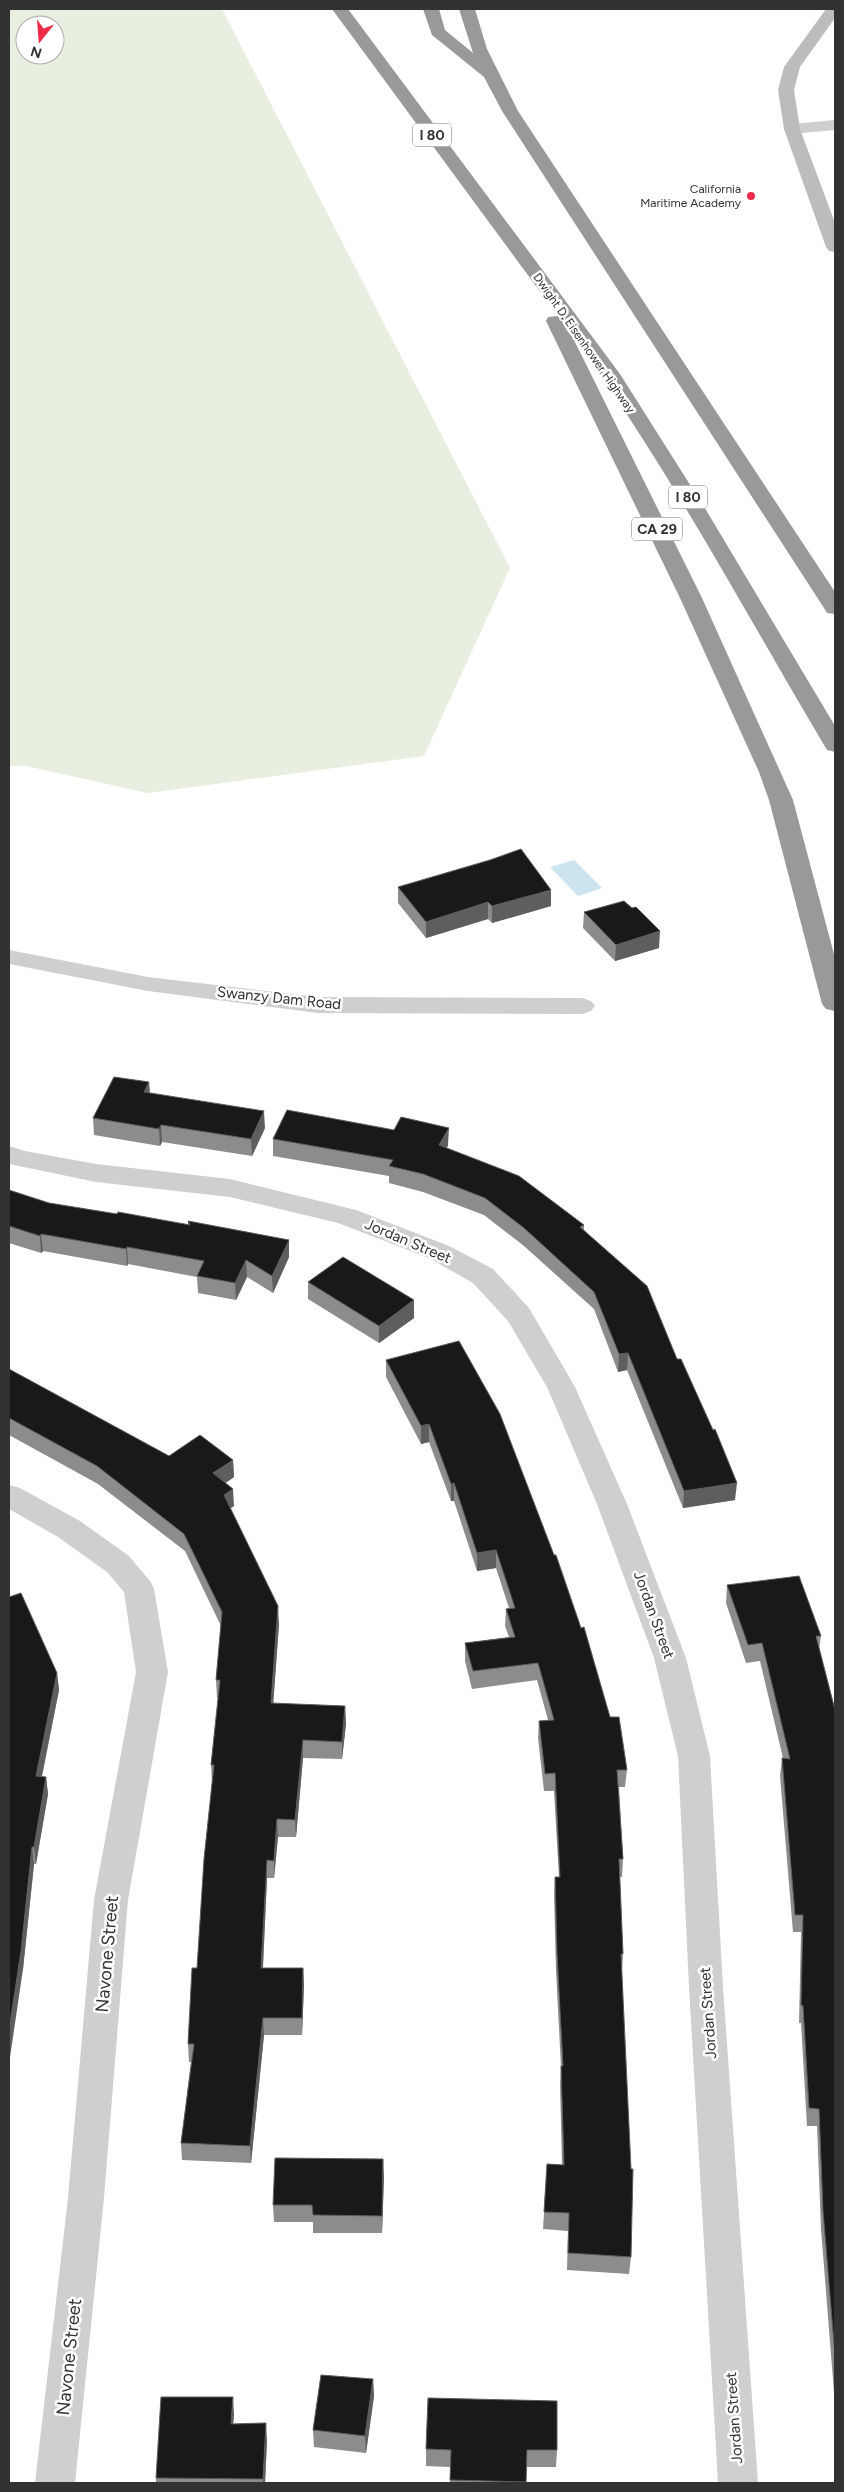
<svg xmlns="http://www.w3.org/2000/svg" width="844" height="2492" font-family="Figtree,sans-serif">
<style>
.green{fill:#e9efe0;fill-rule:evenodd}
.water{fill:#cce4f0}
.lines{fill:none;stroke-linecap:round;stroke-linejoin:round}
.street{fill:#cfcfcf;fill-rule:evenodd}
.secondary{fill:#bcbcbc;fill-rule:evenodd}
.highway{fill:#999;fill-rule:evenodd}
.wall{fill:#8c8c8c}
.shaded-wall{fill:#5e5e5e}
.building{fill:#191919;stroke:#5e5e5e}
.poi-dot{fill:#f12c49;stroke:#fff;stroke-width:2}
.labels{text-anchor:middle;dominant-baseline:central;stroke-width:5;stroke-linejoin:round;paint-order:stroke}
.far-poi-label{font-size:12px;fill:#323232;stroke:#fff;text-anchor:end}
.far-street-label{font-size:12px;fill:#323232;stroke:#fff}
.shield{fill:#fff;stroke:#707070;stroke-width:1}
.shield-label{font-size:14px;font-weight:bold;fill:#323232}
.street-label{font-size:15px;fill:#323232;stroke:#fff}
.near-street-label{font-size:18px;fill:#323232;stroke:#fff}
</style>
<rect width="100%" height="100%" fill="#fff"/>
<path class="green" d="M9,9H222L510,568L424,756L148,793L26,766H9ZM25,25H55V55H25Z"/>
<path class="water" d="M574,860L602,888L578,896L550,867Z"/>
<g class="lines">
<path class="street" d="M835,120V130L792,134L786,133L784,129L786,125L792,124Z
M9,950L148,977L318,997L582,998L591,1001L595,1006L591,1011L582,1014L318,1013L148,991L9,964Z
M9,1146L25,1151L96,1164L230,1179L356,1210L449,1246L493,1269L529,1308L575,1387L627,1504L686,1658L710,1756L723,1987L758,2483H718L689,1987L678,1756L654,1658L597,1504L547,1387L508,1321L473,1283L429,1258L338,1223L230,1197L96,1182L9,1164Z
M9,1485L20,1488L80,1521L129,1556L150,1581L154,1589L168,1672L128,1900L104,2198L75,2483H35L68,2198L94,1900L136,1672L124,1592L107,1572L58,1537L9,1509Z"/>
<path class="secondary" d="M826,9H835V18L800,67L794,90L800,129L835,223V252L829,251L826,247L784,129L778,90L784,67Z"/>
<path class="highway" d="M332,9H348L620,374L706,510L835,726V752L827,750L824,745C742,607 666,463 571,334L702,598L793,800L835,958V1011L826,1009L822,1004L769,800L759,772L680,598L546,321L548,317L558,316Z
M423,9H439L445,30L473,53L459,9H475L487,49L518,111L835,592V614L827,613L824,608L502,111L484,77L432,35Z"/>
</g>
<path class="wall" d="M398,887L551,890V906L492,923L488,919L426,938L398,903Z
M584,912L659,948L615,961L583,928Z
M149,1082L150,1093L265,1128L252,1156L162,1142L160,1146L94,1135L93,1118Z
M273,1139L448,1145L447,1148L584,1225V1230L735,1500L683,1508L627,1370L618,1372L594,1309L524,1246L484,1215L423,1192L389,1183V1176L273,1156Z
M9,1190L49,1203L117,1214L188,1225V1221L289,1240V1257L273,1293L247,1277L236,1300L198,1293L197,1277L128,1264L127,1266L43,1251L41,1253L9,1243Z
M308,1282L414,1318L379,1343L308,1299Z
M459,1341L610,1717L627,1770L625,1787H619L623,1859L622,1877H620L623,1954L622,1972L631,2257L629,2274L567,2270L568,2231L543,2229L547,2164L562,2165L560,2084L561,2067L556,1971L554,1894L555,1877H559L554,1791H544L538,1738L539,1721L548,1720L537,1680L472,1689L465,1661V1643L509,1637L505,1626L506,1609L509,1608L496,1568L477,1571L454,1501H451L429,1442L421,1444L386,1377V1360Z
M9,1369L169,1456L233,1460L234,1477L225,1483L234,1506L230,1508L279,1624L273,1704L345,1706L346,1724L342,1759L303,1758L296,1837H278L274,1878H267L263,1968H303L304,1985L302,2035H264L251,2163L182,2160L181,2143L191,2062H189L188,2044L197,1968L212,1782L211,1765L218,1698H217L216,1680L221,1626L185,1551L98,1484L9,1435Z
M727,1585L821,1636L819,1649L835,1710V2405L821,2229L817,2126H807L801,2023H799L801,1932H793L780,1776L782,1758H783L760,1661L746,1663L726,1603Z
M9,1597L57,1673L59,1690L42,1777H46L48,1794L36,1864H34L23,1969Z
M384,2176L382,2233H313V2222H274L273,2205Z
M373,2379L374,2396L366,2453L314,2447L313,2430Z
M234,2414L233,2424L267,2440L265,2483H156V2478Z
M426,2449L557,2450L556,2467H527L526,2483H450V2467L426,2466Z"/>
<path class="shaded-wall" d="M551,890V906L492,923V906Z
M488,902V919L426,938V922Z
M660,931L659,948L615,961L616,945Z
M149,1082L150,1099L144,1092Z
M264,1111L265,1128L252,1156L251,1139Z
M161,1125L162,1142L160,1146L159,1129Z
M449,1128L448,1145L439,1162V1145Z
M41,1234L43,1251L41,1253L40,1236Z
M289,1240V1257L273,1293L272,1276Z
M127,1247L128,1264L127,1266L126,1249Z
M246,1260L247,1277L236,1300L235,1283Z
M414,1300V1318L379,1343V1326Z
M628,1353L627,1370L618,1372L619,1354Z
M429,1424V1442L421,1444V1426Z
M233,1460L234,1477L214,1491L213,1473Z
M454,1483V1501H451V1484Z
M737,1483L735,1500L683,1508L684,1491Z
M233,1489L234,1506L225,1512L224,1495Z
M496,1550V1568L477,1571V1553Z
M278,1606L279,1624L272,1721L271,1703Z
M57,1673L59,1690L38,1794L36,1776Z
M345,1706L346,1724L342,1759V1742Z
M303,1740V1758L296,1837L295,1820Z
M46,1777L48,1794L36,1864L34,1847Z
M277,1819L278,1837L274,1878V1861Z
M32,1847L34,1864L23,1969L9,2064V2030Z
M267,1860V1878L262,1985L261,1968Z
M303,1968L304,1985L302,2035V2018Z
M263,2018L264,2035L251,2163L250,2146Z
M383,2159L384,2176L382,2233V2216Z
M373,2379L374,2396L366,2453L365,2436Z
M233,2397L234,2414L232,2440L231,2424Z
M266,2423L267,2440L265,2483H263Z"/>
<path class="building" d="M521,849L551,890L492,906L488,902L426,922L398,887L490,860Z
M624,901L632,908L636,907L660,931L616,945L584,912Z
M114,1077L149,1082L144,1092L264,1111L251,1139L161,1125L159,1129L93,1118Z
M287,1110L394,1130L401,1117L449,1128L439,1145L519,1176L584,1225L580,1227L647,1286L677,1359H681L713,1430L715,1429L737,1483L684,1491L628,1353L619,1354L594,1292L524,1228L485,1198L423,1174L389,1166L393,1160L273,1139Z
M9,1190L49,1203L117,1214L118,1212L190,1225L188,1221L289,1240L272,1276L246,1260L235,1283L197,1276L204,1261L127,1247L126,1249L41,1234L40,1236L9,1226Z
M343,1257L414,1300L379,1326L308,1282Z
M459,1341L500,1414L554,1555H556L581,1628L584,1627L610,1717H619L627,1770H617L623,1859H619L623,1954H621L631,2169H633L631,2257L568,2253L569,2213L544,2212L547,2164L564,2165L561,2066H563L557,1953L555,1877H560L555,1773L545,1774L539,1721L554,1720L538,1663L473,1671L465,1643L515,1637L506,1609L515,1608L496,1550L477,1553L454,1483L451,1484L429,1424L421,1426L386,1360Z
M9,1369L169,1456L200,1435L233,1460L213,1473L233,1489L224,1495L278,1606L271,1703L345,1706L342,1742L303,1740L295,1820L277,1819L274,1861L267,1860L261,1968H303L302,2018H263L250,2146L181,2143L194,2044H188L192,1968H197L204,1859L214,1765H211L220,1680H216L222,1612L184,1534L97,1466L9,1418Z
M799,1576L821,1636H816L835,1710V2356L823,2211L819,2109L809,2108L803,2006L801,2005L803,1915H795L782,1758L790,1759L762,1643L748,1645L727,1585Z
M21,1593L57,1673L36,1776L46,1777L34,1847H32L21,1951L9,2030V1597Z
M275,2158L383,2159L382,2216L313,2215L312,2205H273Z
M321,2375L373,2379L365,2436L313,2430Z
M161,2397H233L231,2424L266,2423L263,2479L156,2478Z
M428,2398L557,2401V2450H527L526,2482L450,2480L451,2450L426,2449Z"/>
<circle class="poi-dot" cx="751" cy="196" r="5"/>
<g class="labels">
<g class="far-poi-label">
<text x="741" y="189">California<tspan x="741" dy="14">Maritime Academy</tspan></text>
</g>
<g class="far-street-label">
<text transform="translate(584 343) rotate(55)">Dwight D. Eisenhower Highway</text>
</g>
<g class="shield">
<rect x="413" y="123.5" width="38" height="23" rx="4"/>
<rect x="669" y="485.5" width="38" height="23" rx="4"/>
<rect x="632" y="517.5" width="50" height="23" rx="4"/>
</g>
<g class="shield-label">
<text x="432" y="135">I 80</text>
<text x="688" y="497">I 80</text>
<text x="657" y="529">CA 29</text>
</g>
<g class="street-label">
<text transform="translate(279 998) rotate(6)">Swanzy Dam Road</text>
<text transform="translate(408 1241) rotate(23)">Jordan Street</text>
<text transform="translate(654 1615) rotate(70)">Jordan Street</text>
<text transform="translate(708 2013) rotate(-94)">Jordan Street</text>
<text transform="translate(734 2418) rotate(-94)">Jordan Street</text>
</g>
<g class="near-street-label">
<text transform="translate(107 1954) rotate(-85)">Navone Street</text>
<text transform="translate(69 2357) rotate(-84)">Navone Street</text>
</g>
</g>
<rect width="844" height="2492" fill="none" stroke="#323232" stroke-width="20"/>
<g transform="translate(40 40) rotate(197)"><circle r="24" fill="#ffffff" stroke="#adadad"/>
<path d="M0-4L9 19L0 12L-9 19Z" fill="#f12c49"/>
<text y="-8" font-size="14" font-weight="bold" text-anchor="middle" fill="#323232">N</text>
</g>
</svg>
